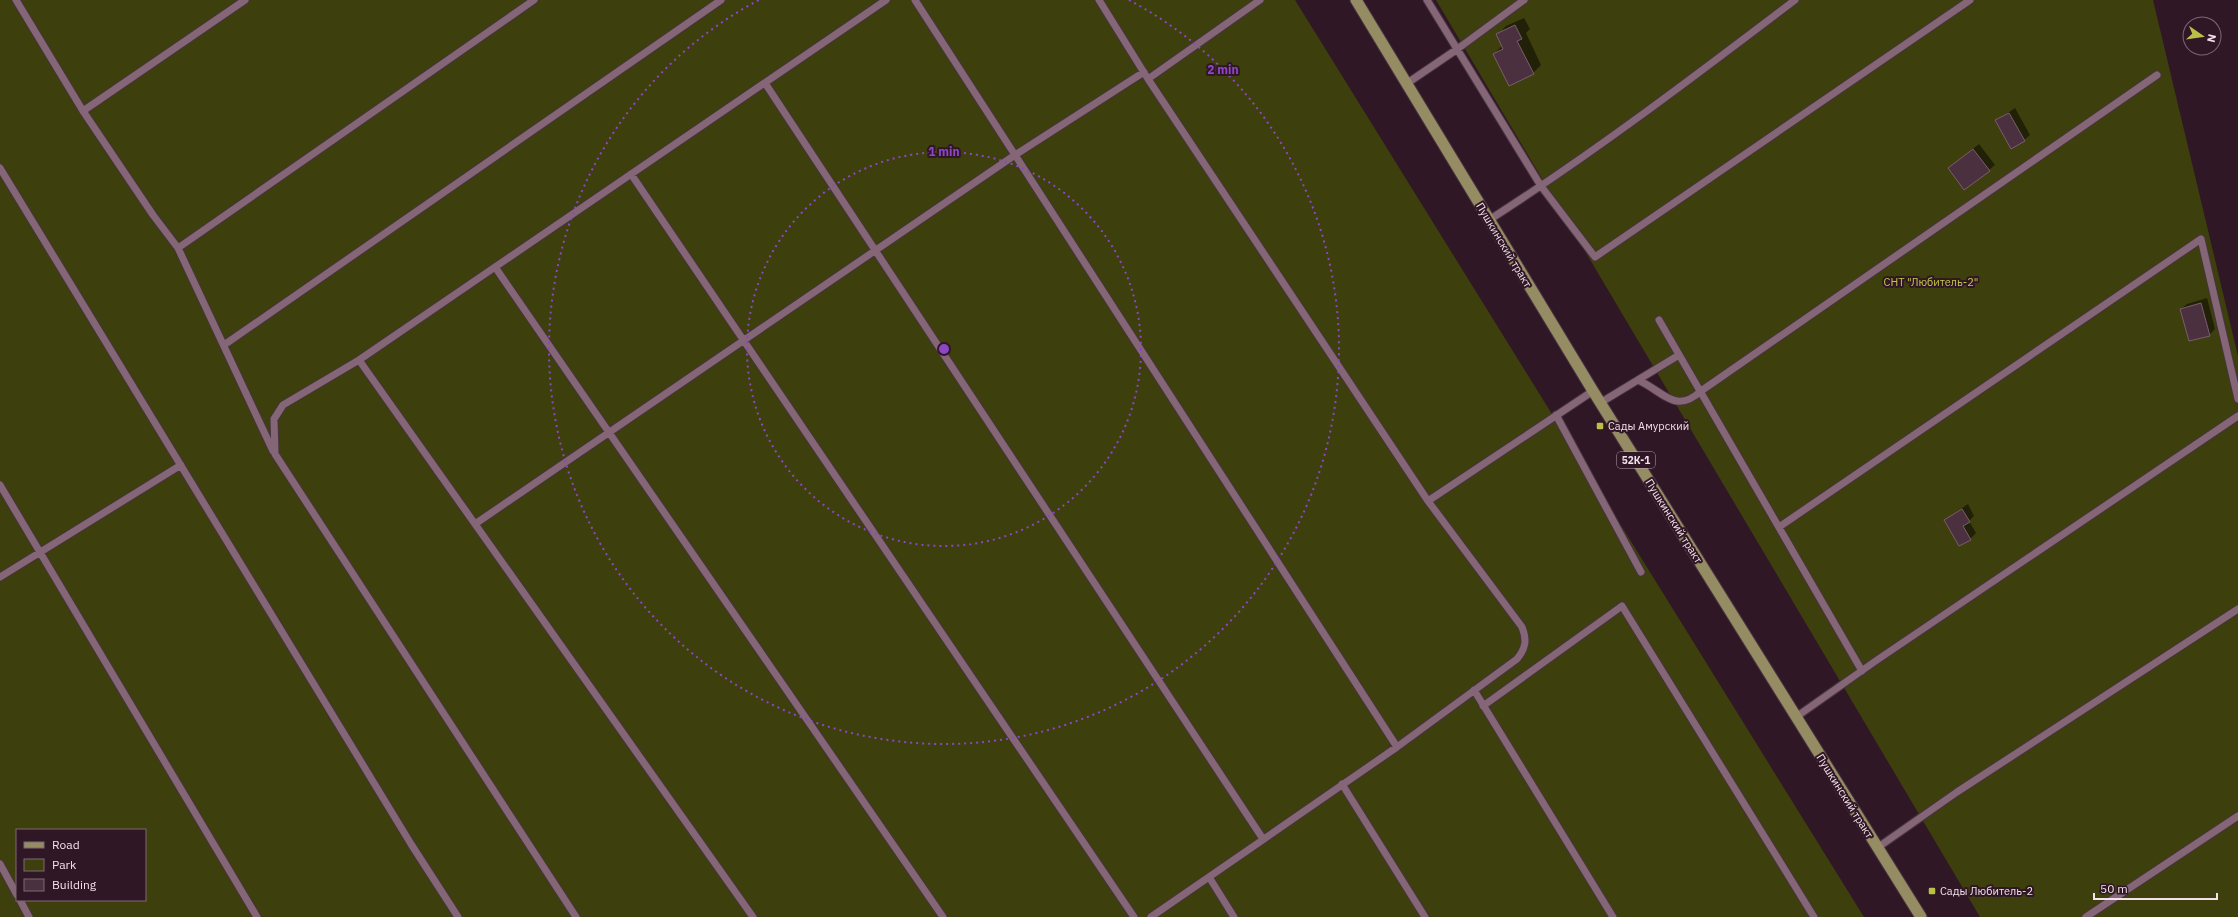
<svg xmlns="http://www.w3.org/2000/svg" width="2238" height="917" font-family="'IBM Plex Sans',sans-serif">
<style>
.green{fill:#3d3f0d;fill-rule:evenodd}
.shadow{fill:#0007}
.building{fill:#4b3040;stroke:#7b5d6e}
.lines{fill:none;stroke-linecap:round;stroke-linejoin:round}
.service-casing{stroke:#47343f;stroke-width:9}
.primary-casing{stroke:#47343f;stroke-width:13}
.service{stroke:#846677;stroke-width:7}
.primary{stroke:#958c64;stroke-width:11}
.ring{fill:none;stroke:#8d47c6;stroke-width:2;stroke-dasharray:2 4}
.poi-dot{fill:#bac045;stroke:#301726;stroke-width:1.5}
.labels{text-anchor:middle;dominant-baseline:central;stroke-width:4;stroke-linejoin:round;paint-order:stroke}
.shield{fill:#301726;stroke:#b8a4b0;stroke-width:1}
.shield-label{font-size:10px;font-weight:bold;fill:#f3e1eb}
.street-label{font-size:11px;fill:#f3e1eb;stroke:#301726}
.park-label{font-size:11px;fill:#c5ca45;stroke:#301726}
.poi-label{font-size:11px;fill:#f3e1eb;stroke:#301726;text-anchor:start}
.centre{fill:#8d47c6;stroke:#301726;stroke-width:2}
.ring-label{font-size:12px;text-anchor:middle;font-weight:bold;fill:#8d47c6;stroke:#301726;stroke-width:4;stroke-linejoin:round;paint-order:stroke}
</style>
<rect width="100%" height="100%" fill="#301726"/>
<path class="green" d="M0,0H1295L1864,917H0ZM17,830H145V900H17Z
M1436,0H2153L2238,356V917H1980Z"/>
<path class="shadow" d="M1524,18L1530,29L1526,33L1541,65L1533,73L1494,54L1503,45L1498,35L1506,26Z
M2015,108L2030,135L2024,140L1996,121Z
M1979,144L1995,165L1989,170L1949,168Z
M2207,298L2215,329L2209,335L2181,309L2187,304Z
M1968,504L1974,516L1969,521L1976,533L1970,539L1945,520Z"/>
<path class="building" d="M1515,25L1522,39L1517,41L1534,74L1509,86L1493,54L1503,49L1496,34Z
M2009,113L2025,141L2011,149L1995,120Z
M1973,149L1990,171L1964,190L1948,168Z
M2201,303L2210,336L2189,341L2180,309Z
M1962,509L1970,522L1963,526L1971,540L1959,546L1944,520Z"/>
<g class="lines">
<g class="service-casing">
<path id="service" d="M16,0L83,111L153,215L178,248L273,451
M915,0L1397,747
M1099,0L1148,79L1428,501L1522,627C1527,640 1526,648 1517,659L1397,747L1151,917
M1427,0L1541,186L1595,257L1970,0
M1148,79L1260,0
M765,83L1263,839
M1406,84L1456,50L1524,0
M83,111L245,0
M0,168L411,844L458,917
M631,174L1134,917
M1489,220C1595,152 1695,76 1795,0
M178,248L534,0
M495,267L943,917
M1659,320L1862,671
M224,345L721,0
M359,360L753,917
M1638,380C1663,391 1675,415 1701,391L2157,75
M1600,403L1679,355
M1556,415L1641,572
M0,485L257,917
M1428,501L1593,391
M475,524L1015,155L1144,72
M1779,527L2201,239L2238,399
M0,577L181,465
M1474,690L1613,917
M1483,706L1622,606L1814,917
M1796,717L1877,660L2238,416
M1342,784L1425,917
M1877,848L1957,792L2238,609
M0,864L17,895
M1209,877L1234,917
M20,900L29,917
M576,917L275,454L274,419L283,405L359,360L886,0
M2086,917L2238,816"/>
</g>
<g class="primary-casing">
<path id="primary" d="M1356,0L1593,391L1921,917"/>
</g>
<use href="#service" class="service"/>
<use href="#primary" class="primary"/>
</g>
<g class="ring">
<circle cx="944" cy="349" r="197"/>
<path d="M1129 0A395 395 0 1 1 759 0"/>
</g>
<g class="poi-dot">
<rect x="1596" y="422" width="8" height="8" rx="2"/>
<rect x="1928" y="887" width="8" height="8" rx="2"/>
</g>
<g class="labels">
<rect class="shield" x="1617" y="452" width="38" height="16" rx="3"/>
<g class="shield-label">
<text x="1636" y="460">52К-1</text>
</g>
<g class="street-label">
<text transform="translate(1504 245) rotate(59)">Пушкинский тракт</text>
<text transform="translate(1674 521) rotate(58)">Пушкинский тракт</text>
<text transform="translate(1845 796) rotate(58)">Пушкинский тракт</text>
</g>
<g class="park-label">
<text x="1931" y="282">СНТ "Любитель-2"</text>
</g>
<g class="poi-label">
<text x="1608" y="426">Сады Амурский</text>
<text x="1940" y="891">Сады Любитель-2</text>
</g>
</g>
<circle cx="944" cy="349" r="6" class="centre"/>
<g class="ring-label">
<text x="1223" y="74">2 min</text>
<text x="944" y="156">1 min</text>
</g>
<rect x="16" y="829" width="130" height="72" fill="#301726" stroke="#7e6875"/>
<rect x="24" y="842" width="20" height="6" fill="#958c64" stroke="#7e6875"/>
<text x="52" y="849" font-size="12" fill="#f3e1eb">Road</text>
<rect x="24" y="859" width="20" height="12" fill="#3d3f0d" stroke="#7e6875"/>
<text x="52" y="869" font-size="12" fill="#f3e1eb">Park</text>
<rect x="24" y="879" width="20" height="12" fill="#4b3040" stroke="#7e6875"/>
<text x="52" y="889" font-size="12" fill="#f3e1eb">Building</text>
<g transform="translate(2202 36) rotate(103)"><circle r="19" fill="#301726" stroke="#7e6875"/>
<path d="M0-3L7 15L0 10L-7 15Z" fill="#bac045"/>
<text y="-6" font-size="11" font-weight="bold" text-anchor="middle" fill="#f3e1eb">N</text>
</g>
<path d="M2094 893v6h123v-6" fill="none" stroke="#f3e1eb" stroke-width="2"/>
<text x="2100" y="893" font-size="12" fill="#f3e1eb" stroke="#301726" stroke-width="3" paint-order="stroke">50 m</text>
</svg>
